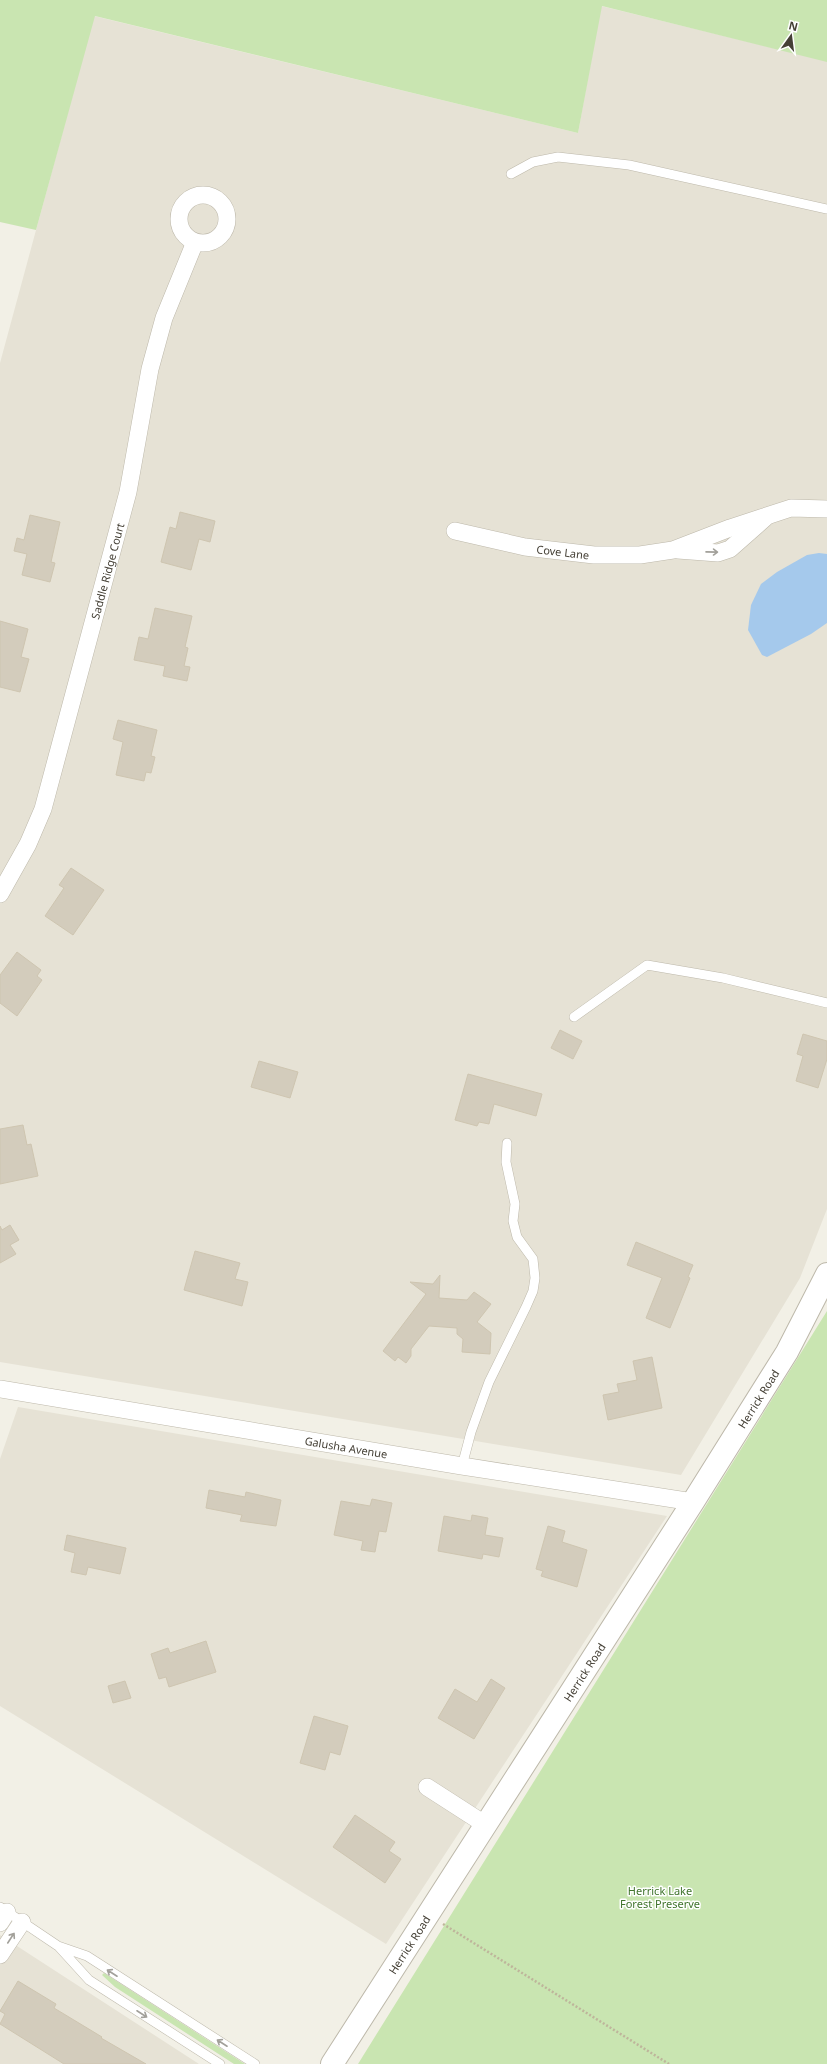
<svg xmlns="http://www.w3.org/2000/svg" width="827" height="2064" font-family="'Noto Sans',sans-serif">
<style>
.residential{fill:#e6e2d5}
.green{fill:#c9e5b1}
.water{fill:#a5c9ec}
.building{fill:#d3ccbc;stroke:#cec5b0}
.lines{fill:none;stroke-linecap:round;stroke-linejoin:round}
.service-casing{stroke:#bdb8aa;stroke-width:10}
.minor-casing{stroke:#bdb8aa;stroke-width:18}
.tertiary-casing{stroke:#bdb8aa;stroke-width:24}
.path{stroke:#beb59b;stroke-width:2.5;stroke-dasharray:2 2;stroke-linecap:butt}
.service{stroke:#fff;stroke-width:9}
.minor{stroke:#fff;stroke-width:17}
.tertiary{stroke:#fff;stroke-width:22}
.oneway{stroke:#a2a09a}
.labels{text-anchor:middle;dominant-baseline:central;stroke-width:3;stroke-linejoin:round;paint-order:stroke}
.street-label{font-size:11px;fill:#454036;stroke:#fff}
.park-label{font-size:11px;fill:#40742c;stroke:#fff}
</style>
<rect width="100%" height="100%" fill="#f2f0e6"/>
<path class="residential" d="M601,6L827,61V1209L800,1278L681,1475L0,1362V363L94,16L578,133Z
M18,1407L667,1516L386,1944L0,1706V1459Z
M0,1935L199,2064H0Z"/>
<path class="green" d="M0,0H827V62L602,6L578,133L95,16L36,230L0,222Z
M827,1311V2064H358L376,2035Z
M104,1973L245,2064H234L115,1987L102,1975Z"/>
<path class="water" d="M819,553L827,554V623L811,634L767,657L762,655L748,630L751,605L761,584L777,572L807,555Z"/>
<path class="building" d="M180,512L215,521L210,542L199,539L191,570L161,562L170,527L176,529Z
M30,515L60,522L51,562L55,563L50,582L22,575L27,554L14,551L17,538L24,540Z
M155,608L192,616L185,647L188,648L184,666L190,667L187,681L163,676L165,666L134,660L139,637L148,639Z
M0,621L28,629L21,657L29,659L20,692L0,687Z
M118,720L157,730L151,756L155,757L151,773L146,772L144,781L116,775L123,742L113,739Z
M71,868L104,890L73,935L45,916L64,888L59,885Z
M17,952L41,970L37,976L42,980L17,1016L0,1003V975Z
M560,1030L582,1041L573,1059L551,1048Z
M803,1034L827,1041V1059L818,1088L796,1081L803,1056L797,1054Z
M259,1061L298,1072L290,1098L251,1087Z
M468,1074L542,1094L536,1116L494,1104L489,1124L479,1122L477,1126L455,1120Z
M23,1125L27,1145L31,1144L38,1176L0,1184V1129Z
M10,1225L19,1240L10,1245L16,1254L0,1263V1226L2,1230Z
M636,1242L693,1265L688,1277L690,1278L670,1328L646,1318L662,1278L627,1265Z
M195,1251L240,1263L235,1279L248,1282L242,1306L184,1290Z
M440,1275L439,1298L467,1300L474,1292L491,1304L477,1322L491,1333L490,1354L462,1352L463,1339L457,1334V1328L429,1326L411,1349V1356L406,1363L398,1357L395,1361L383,1351L426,1294L410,1282L433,1284Z
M652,1357L662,1408L608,1420L603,1395L619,1392L617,1384L637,1380L633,1361Z
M209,1490L245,1497L246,1492L281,1500L276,1526L240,1521L242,1515L206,1508Z
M372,1499L392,1503L386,1532L379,1531L375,1552L361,1550L363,1541L334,1535L341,1501L370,1506Z
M472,1515L488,1518L485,1535L503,1538L499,1557L483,1554L482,1559L438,1551L444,1516L471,1521Z
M548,1526L565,1531L562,1542L587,1550L577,1587L541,1576L543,1571L536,1569Z
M67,1535L126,1548L120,1574L88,1567L86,1575L71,1572L75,1553L64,1550Z
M206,1641L216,1672L169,1687L166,1677L159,1679L151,1654L168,1648L170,1653Z
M491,1679L505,1688L474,1739L438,1718L455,1689L477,1702Z
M125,1681L131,1698L113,1703L108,1686Z
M314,1716L348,1726L340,1755L330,1752L325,1770L300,1763Z
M355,1815L395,1842L389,1851L401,1859L385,1883L333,1847Z
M18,1981L56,2004L54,2008L102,2037L101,2038L146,2064H64L0,2024L5,2014L0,2011Z"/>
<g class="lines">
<g class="service-casing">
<path id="service" d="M511,174L533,162L558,157L629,165L827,209
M574,1017L647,965L723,978L827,1003
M462,1466L471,1432L489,1382L526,1307L533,1291L535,1278L533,1259L517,1237L513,1221L515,1204L506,1162L507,1143
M0,1907L58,1946L87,1956L255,2064
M59,1947L89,1980L220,2064"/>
</g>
<g class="minor-casing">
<g id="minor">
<circle cx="203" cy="219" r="24"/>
<path id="s1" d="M455,531L525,547L594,555H640L673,550L730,528L791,508L827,509"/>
<path d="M678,550L718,553L730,549L765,518"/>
<path id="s2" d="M0,894L28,844L43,809L128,492L150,369L164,318L195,242"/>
<path id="s3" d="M0,1389L462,1466L693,1502"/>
<path d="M427,1787L486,1825"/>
<path d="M0,1923L7,1912"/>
<path d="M0,1955L22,1922"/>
</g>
</g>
<g class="tertiary-casing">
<g id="tertiary">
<path id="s4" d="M332,2064L693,1502L787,1352L827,1274"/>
</g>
</g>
<path class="path" d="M443,1924L669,2064"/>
<use href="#service" class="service"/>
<use href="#minor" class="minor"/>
<use href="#tertiary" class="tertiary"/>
</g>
<defs><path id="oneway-shaft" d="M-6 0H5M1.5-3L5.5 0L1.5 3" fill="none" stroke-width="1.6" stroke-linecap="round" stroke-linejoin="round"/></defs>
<g class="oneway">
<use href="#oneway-shaft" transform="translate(712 552) rotate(1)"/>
<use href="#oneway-shaft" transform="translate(11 1938) rotate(-57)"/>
<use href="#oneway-shaft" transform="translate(112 1973) rotate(-147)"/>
<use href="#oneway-shaft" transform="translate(142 2014) rotate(33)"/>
<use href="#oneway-shaft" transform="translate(222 2043) rotate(-147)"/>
</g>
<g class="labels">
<g class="street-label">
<text stroke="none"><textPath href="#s1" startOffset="110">Cove Lane</textPath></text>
<text stroke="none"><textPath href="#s2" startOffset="342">Saddle Ridge Court</textPath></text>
<text stroke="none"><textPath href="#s4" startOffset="790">Herrick Road</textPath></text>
<text stroke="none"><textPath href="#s3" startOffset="351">Galusha Avenue</textPath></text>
<text stroke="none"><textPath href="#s4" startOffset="466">Herrick Road</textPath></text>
<text stroke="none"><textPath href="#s4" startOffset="142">Herrick Road</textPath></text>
</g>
<g class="park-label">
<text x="660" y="1890">Herrick Lake<tspan x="660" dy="13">Forest Preserve</tspan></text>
</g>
</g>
<g transform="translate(791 36) rotate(14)" stroke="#ffffff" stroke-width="3" paint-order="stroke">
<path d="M0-3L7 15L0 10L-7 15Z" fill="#454036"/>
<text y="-6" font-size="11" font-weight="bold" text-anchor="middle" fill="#454036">N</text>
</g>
</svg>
